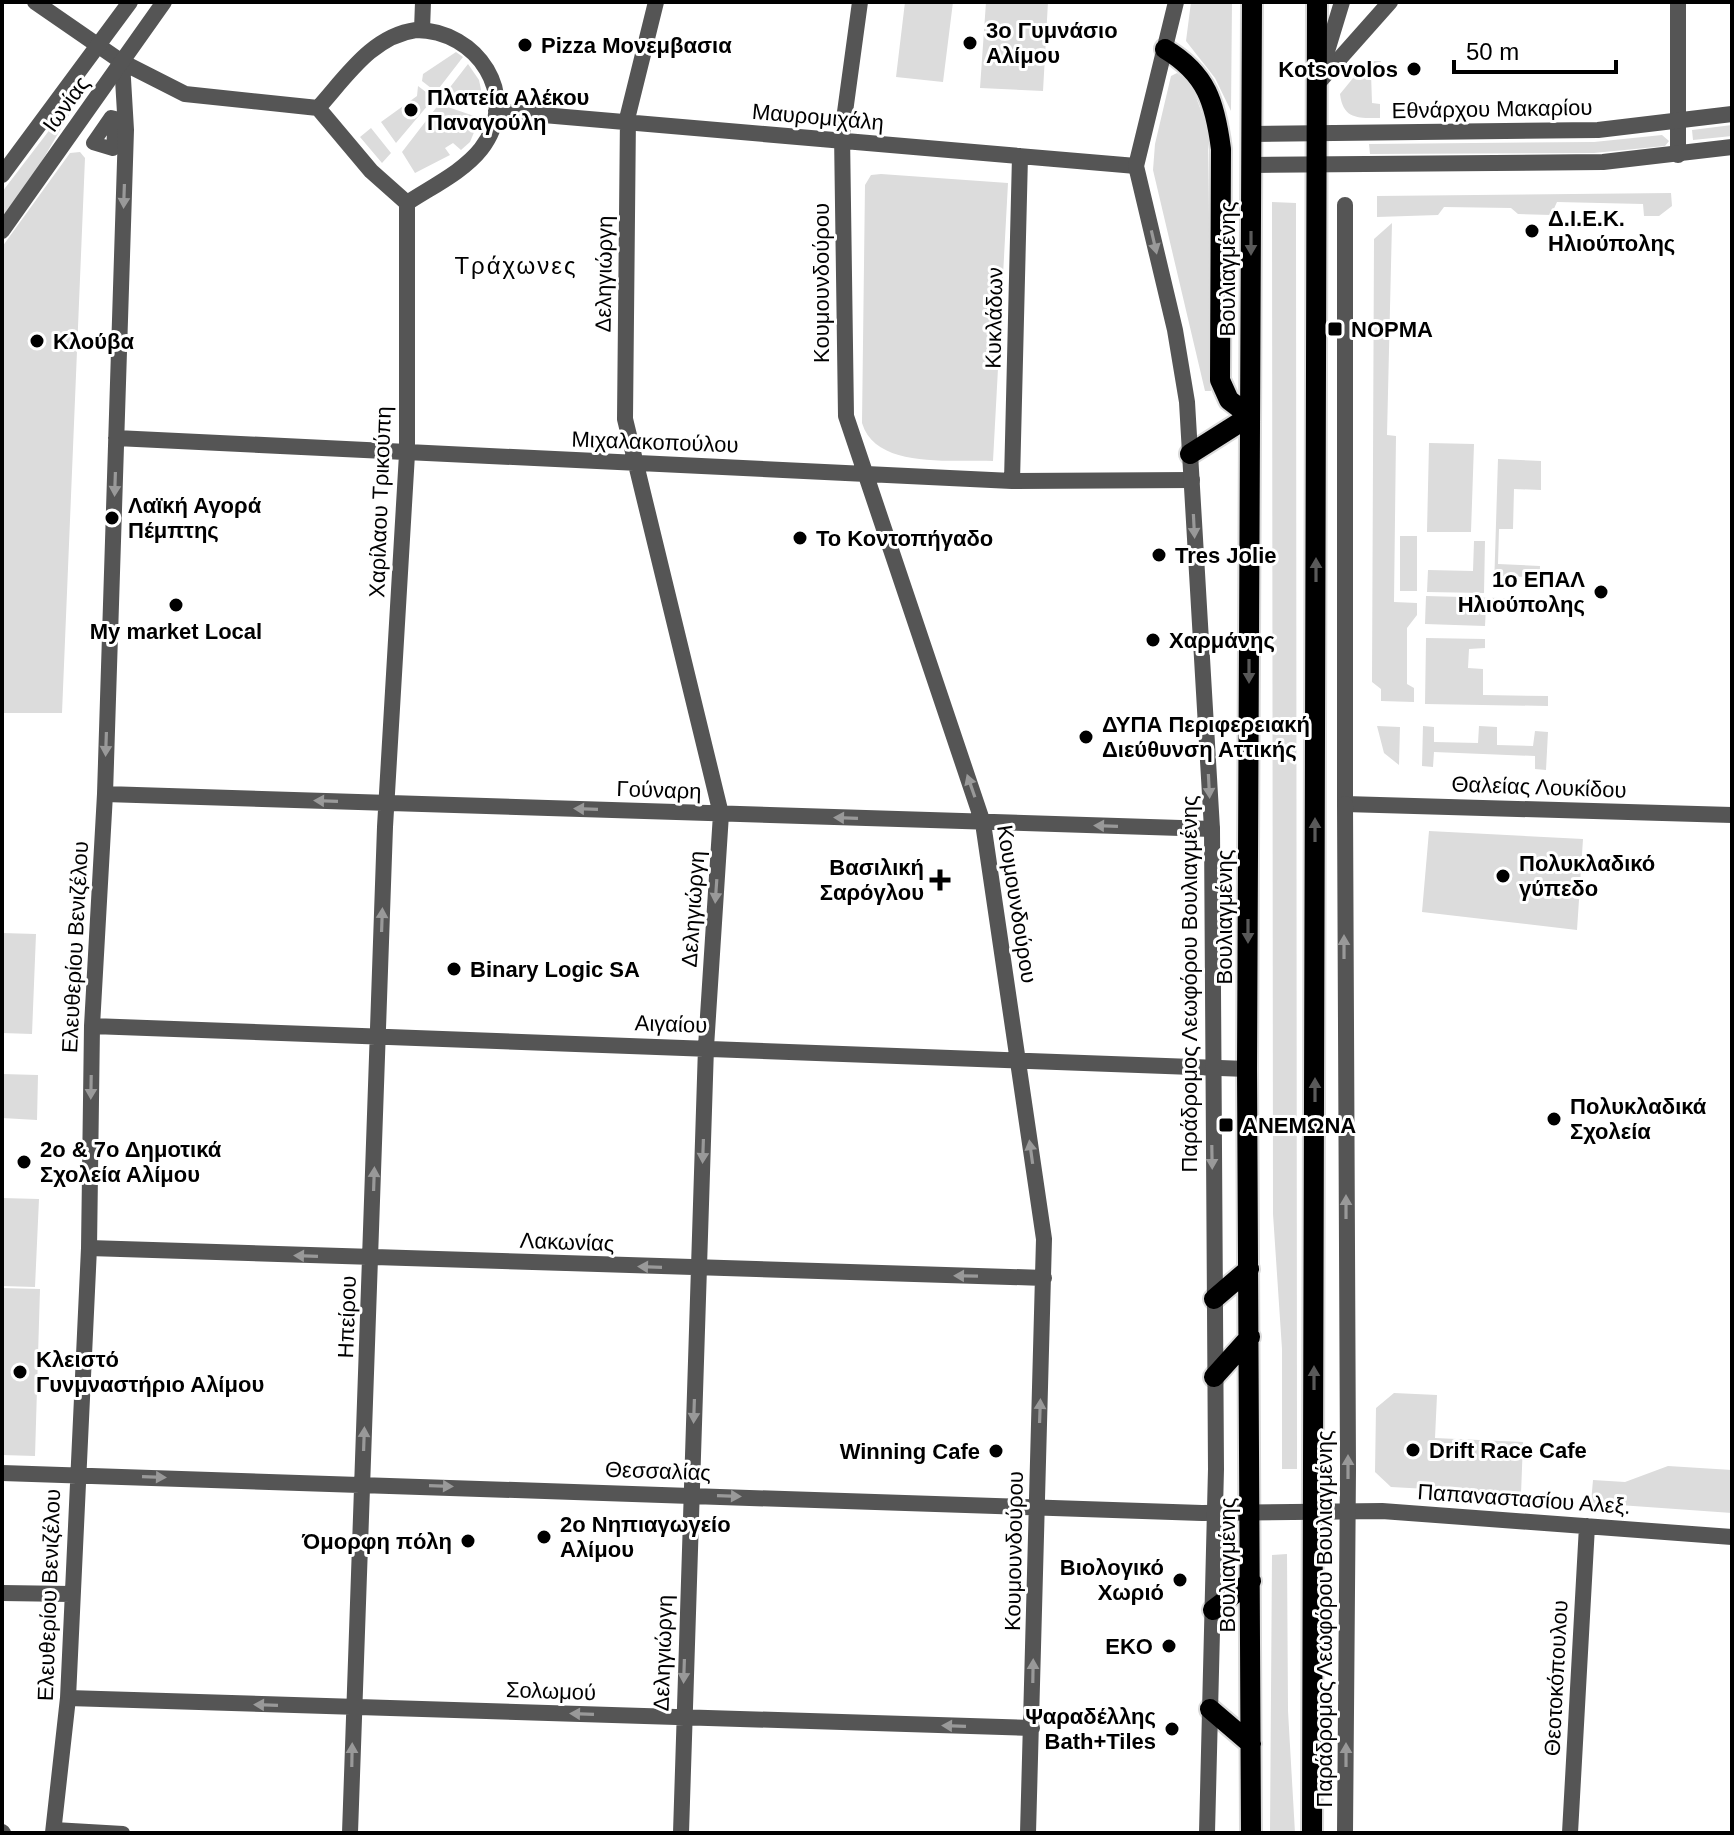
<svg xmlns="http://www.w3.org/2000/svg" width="1734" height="1835" font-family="Arial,sans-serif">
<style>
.green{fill:#dcdcdc}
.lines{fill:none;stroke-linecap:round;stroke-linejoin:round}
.primary-casing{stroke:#dbdbdb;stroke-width:24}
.pedestrian{stroke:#555;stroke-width:14}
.minor{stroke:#555;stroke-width:16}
.tertiary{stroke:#555;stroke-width:16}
.primary{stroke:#000;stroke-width:20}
.oneway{fill:#999}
.oneway2{fill:#595959}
.poi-dot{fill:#000;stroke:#fff;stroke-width:3}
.labels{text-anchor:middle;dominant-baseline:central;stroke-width:6;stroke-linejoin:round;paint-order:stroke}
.poi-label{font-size:22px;font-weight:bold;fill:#000;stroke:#fff;text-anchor:start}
.street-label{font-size:22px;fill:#000;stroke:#fff}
.neighbourhood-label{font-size:24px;letter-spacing:2px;fill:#000;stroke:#fff}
</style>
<rect width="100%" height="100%" fill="#fff"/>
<path class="green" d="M905,2H953L943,82L896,77Z
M986,2H1048L1043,91L980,88Z
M1191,2H1232L1231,111L1215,78L1186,41Z
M456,52L463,57L436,92L422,81L423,74Z
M1367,61H1381V72L1371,73L1372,103L1380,104V118C1359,118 1343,120 1340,94Z
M468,64L479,80L483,99H447L444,95Z
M1177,73L1191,83L1208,130L1211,391H1205L1153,170L1155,144L1171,76Z
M418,86L434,98L396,143L381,122L417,96Z
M439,104L480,118L470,142L461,150L453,143L445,148L450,155L415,173L402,152Z
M64,111L69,115L29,183L2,219V192Z
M1732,125V136L1693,140L1692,130Z
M371,128L391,153L382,163L360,137Z
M1662,135L1669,141L1665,146L1594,153L1370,154L1369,144L1594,142Z
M80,152L85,158L62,713H2V247L70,153Z
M881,174L1008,183L993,461C953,459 876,470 862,423L865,185L871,175Z
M1671,193L1672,206L1659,216H1644L1643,204L1557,202L1551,215L1518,214L1511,208L1444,207L1438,215L1377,217V196Z
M1272,202L1296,203L1297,1469H1282V1349L1273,1214Z
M1392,223L1387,435L1396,436L1394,602L1417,603V615L1407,628V684L1414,688V702L1381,701V689L1372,682L1374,239Z
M1429,443L1474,444L1471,532H1427Z
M1498,459L1541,461V490L1514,489L1513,529H1499L1498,564L1540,566L1539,590L1527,589V577L1503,576L1502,588H1494Z
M1400,536H1417V591H1400Z
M1474,541H1485L1484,593L1427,592L1428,570L1473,571Z
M1426,596L1539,599V607L1486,606L1485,626L1425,624Z
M1426,638L1485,639V648L1469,649L1468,668L1483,669V695L1548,696V706L1425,704Z
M1377,726L1400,727L1399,765L1384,753Z
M1423,726L1434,727V742L1478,743L1479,726L1497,727V745L1533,746L1535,731L1548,732L1546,770L1535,769V756L1434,752L1433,767L1422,766Z
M1429,831L1583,839L1577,930L1422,912Z
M2,933L36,934L32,1034L2,1033Z
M2,1074L38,1075L37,1120L2,1118Z
M2,1198L39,1199L35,1287L2,1286Z
M2,1288L40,1289L35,1456L2,1455Z
M1394,1393L1437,1395L1435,1438L1523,1442L1521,1494L1391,1487L1375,1472L1376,1408Z
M1668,1466L1732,1470V1513L1591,1503L1593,1480L1625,1482Z
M1287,1554L1288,1711L1295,1833H1270L1272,1555Z"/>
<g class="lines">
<g class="primary-casing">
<path id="primary" d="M1165,49C1207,74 1215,103 1221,149L1220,380L1229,400L1250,416L1190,454
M1214,1299L1249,1269
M1214,1377L1250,1337
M1213,1610L1251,1581
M1210,1709L1251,1744
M1251,1833L1247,1069L1252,2
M1312,1833L1317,2"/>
</g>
<path class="pedestrian" d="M111,117L115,118L113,149L93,143Z
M54,1829L123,1833"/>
<path class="minor" d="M35,2L122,62L185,94L318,108
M656,2L628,115L625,419L721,814L706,1047L681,1833
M860,2L842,134L846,416L983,823L1044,1239L1028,1833
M416,30C477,30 522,96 481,149C463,172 431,187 407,203L371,171L318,108C346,77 372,36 416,30Z
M422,30L423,2
M1318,83L1390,2
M496,111L1136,166
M1678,155V2
M1345,205V804L1732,815
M116,438L1012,481L1192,480
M1012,481L1020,156
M105,794L1212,829
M92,1026L1247,1069
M89,1248L1044,1278
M2,1473L1202,1513L1382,1511L1732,1537
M2,1593L71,1594
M68,1698L1032,1728
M53,1833L68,1698L89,1248L92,1026L105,794L126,130L122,62
M350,1833L385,827L407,454V203
M1570,1833L1587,1526"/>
<path class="tertiary" d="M1176,2L1136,166L1175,330L1187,402L1212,829L1216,1469L1207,1833
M1321,71L1342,2
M1251,134L1598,130L1732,114
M1252,165L1603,162L1732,147
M2,175L130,2
M2,231L164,2
M1345,804L1348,1469L1345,1833
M2,1832L3,1833"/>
<use href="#primary" class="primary"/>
</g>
<defs><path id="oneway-solid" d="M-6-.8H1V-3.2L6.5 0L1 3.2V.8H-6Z" transform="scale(2)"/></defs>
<g class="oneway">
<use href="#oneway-solid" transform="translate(124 196) rotate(92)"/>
<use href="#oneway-solid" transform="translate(1154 242) rotate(77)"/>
<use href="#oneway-solid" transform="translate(115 484) rotate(92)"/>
<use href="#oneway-solid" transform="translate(1194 526) rotate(87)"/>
<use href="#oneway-solid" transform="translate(106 744) rotate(92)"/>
<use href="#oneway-solid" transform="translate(971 786) rotate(-109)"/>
<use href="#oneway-solid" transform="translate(1209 786) rotate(87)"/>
<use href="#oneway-solid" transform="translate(326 801) rotate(-178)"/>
<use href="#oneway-solid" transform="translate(586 809) rotate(-178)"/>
<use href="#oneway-solid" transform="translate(846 818) rotate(-178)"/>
<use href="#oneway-solid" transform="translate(1106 826) rotate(-178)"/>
<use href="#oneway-solid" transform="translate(716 891) rotate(94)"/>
<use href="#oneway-solid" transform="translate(382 920) rotate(-88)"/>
<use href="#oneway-solid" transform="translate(1344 947) rotate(-90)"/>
<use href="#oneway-solid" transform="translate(91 1087) rotate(91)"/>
<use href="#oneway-solid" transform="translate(703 1151) rotate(92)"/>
<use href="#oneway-solid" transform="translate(1031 1152) rotate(-98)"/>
<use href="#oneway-solid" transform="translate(1212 1157) rotate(89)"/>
<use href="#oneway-solid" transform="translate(374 1179) rotate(-88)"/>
<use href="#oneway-solid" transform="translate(1346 1207) rotate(-90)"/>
<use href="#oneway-solid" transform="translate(306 1256) rotate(-178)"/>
<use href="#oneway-solid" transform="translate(650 1267) rotate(-178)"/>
<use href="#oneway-solid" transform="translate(966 1276) rotate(-179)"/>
<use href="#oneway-solid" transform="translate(694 1411) rotate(92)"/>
<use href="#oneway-solid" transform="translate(1040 1411) rotate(-88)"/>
<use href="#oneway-solid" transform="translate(364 1439) rotate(-88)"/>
<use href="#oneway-solid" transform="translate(1348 1467) rotate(-90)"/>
<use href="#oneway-solid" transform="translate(154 1477) rotate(2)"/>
<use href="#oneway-solid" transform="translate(441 1486) rotate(2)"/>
<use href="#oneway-solid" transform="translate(729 1496) rotate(2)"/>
<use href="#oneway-solid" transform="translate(684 1671) rotate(92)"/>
<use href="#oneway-solid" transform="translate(1033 1671) rotate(-89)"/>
<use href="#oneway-solid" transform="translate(266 1705) rotate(-178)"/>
<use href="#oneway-solid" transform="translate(582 1714) rotate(-178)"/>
<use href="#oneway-solid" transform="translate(954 1726) rotate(-178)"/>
<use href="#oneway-solid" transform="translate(352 1755) rotate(-89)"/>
<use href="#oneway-solid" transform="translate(1346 1755) rotate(-90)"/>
</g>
<g class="oneway2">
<use href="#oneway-solid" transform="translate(1251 243) rotate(90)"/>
<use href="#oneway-solid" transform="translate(1316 570) rotate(-90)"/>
<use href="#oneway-solid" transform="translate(1249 671) rotate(90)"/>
<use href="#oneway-solid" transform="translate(1315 830) rotate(-90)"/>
<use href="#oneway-solid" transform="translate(1248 931) rotate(90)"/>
<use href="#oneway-solid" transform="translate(1315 1090) rotate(-90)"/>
<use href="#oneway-solid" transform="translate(1314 1378) rotate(-90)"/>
</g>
<g class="poi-dot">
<circle cx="970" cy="43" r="8"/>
<circle cx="525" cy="45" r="8"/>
<circle cx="1414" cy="69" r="8"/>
<circle cx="411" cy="110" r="8"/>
<circle cx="1532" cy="231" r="8"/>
<rect x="1327" y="321" width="16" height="16" rx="4"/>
<circle cx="37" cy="341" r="8"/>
<circle cx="112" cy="518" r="8"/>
<circle cx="800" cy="538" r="8"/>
<circle cx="1159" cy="555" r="8"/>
<circle cx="1601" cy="592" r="8"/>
<circle cx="176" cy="605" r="8"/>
<circle cx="1153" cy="640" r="8"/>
<circle cx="1086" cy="737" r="8"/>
<circle cx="1503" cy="876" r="8"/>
<path d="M936 868h8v8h8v8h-8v8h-8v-8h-8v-8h8z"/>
<circle cx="454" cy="969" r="8"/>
<circle cx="1554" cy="1119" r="8"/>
<rect x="1218" y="1117" width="16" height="16" rx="4"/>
<circle cx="24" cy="1162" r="8"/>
<circle cx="20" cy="1372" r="8"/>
<circle cx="1413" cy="1450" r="8"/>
<circle cx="996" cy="1451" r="8"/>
<circle cx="544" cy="1537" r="8"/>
<circle cx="468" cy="1541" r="8"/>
<circle cx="1180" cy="1580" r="8"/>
<circle cx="1169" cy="1646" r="8"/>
<circle cx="1172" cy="1729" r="8"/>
</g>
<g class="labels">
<g class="poi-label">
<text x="986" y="30">3ο Γυμνάσιο<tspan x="986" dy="25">Αλίμου</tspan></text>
<text x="541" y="45">Pizza Μονεμβασια</text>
<text x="1398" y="69" text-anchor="end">Kotsovolos</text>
<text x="427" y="97">Πλατεία Αλέκου<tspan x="427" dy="25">Παναγούλη</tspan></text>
<text x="1548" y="218">Δ.Ι.Ε.Κ.<tspan x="1548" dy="25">Ηλιούπολης</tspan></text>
<text x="1351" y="329">ΝΟΡΜΑ</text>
<text x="53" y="341">Κλούβα</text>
<text x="128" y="505">Λαϊκή Αγορά<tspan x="128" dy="25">Πέμπτης</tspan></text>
<text x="816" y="538">Το Κοντοπήγαδο</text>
<text x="1175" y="555">Tres Jolie</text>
<text x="1585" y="579" text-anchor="end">1ο ΕΠΑΛ<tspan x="1585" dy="25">Ηλιούπολης</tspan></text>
<text x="176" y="631" text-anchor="middle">My market Local</text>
<text x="1169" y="640">Χαρμάνης</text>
<text x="1102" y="724">ΔΥΠΑ Περιφερειακή<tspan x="1102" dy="25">Διεύθυνση Αττικής</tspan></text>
<text x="1519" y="863">Πολυκλαδικό<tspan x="1519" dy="25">γύπεδο</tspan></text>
<text x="924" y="867" text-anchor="end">Βασιλική<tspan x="924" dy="25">Σαρόγλου</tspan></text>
<text x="470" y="969">Binary Logic SA</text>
<text x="1570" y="1106">Πολυκλαδικά<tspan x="1570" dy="25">Σχολεία</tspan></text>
<text x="1242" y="1125">ΑΝΕΜΩΝΑ</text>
<text x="40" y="1149">2ο &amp; 7ο Δημοτικά<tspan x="40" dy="25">Σχολεία Αλίμου</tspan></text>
<text x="36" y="1359">Κλειστό<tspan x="36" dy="25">Γυνμναστήριο Αλίμου</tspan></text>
<text x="1429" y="1450">Drift Race Cafe</text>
<text x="980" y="1451" text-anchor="end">Winning Cafe</text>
<text x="560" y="1524">2ο Νηπιαγωγείο<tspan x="560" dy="25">Αλίμου</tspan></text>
<text x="452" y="1541" text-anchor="end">Όμορφη πόλη</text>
<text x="1164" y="1567" text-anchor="end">Βιολογικό<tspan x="1164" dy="25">Χωριό</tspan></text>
<text x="1153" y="1646" text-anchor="end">EKO</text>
<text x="1156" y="1716" text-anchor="end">Ψαραδέλλης<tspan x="1156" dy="25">Bath+Tiles</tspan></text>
</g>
<g class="street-label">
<text transform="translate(66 104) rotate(-54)">Ιωνίας</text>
<text transform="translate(1492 109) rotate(-1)">Εθνάρχου Μακαρίου</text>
<text transform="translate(818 117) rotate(5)">Μαυρομιχάλη</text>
<text transform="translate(1227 269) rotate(-90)">Βουλιαγμένης</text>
<text transform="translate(604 274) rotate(-89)">Δεληγιώργη</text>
<text transform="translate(821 283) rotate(-90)">Κουμουνδούρου</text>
<text transform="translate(994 318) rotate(-89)">Κυκλάδων</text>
<text transform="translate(655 442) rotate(2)">Μιχαλακοπούλου</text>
<text transform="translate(380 502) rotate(-88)">Χαρίλαου Τρικούπη</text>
<text transform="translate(1539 787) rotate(2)">Θαλείας Λουκίδου</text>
<text transform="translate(659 790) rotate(2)">Γούναρη</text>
<text transform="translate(1017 904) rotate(81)">Κουμουνδούρου</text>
<text transform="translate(693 909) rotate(-86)">Δεληγιώργη</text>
<text transform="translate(1224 917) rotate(-90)">Βουλιαγμένης</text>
<text transform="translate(75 947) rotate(-87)">Ελευθερίου Βενιζέλου</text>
<text transform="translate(1189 984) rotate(-90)">Παράδρομος Λεωφόρου Βουλιαγμένης</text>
<text transform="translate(671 1024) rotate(2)">Αιγαίου</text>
<text transform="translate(567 1242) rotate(2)">Λακωνίας</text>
<text transform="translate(347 1317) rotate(-88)">Ηπείρου</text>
<text transform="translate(658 1471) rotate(2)">Θεσσαλίας</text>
<text transform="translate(1524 1499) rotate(4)">Παπαναστασίου Αλεξ.</text>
<text transform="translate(1014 1551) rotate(-89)">Κουμουνδούρου</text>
<text transform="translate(1227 1565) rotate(-90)">Βουλιαγμένης</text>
<text transform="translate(49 1595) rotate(-88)">Ελευθερίου Βενιζέλου</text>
<text transform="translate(1324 1619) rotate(-90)">Παράδρομος Λεωφόρου Βουλιαγμένης</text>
<text transform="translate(663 1653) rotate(-88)">Δεληγιώργη</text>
<text transform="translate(1556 1678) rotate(-87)">Θεοτοκόπουλου</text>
<text transform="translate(551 1691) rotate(2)">Σολωμού</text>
</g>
<g class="neighbourhood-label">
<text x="516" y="265">Τράχωνες</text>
</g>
</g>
<rect width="1734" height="1835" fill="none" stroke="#000000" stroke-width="8"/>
<path d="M1454 60v12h162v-12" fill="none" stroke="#000000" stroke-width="4"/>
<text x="1466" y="60" font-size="24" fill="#000000" stroke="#ffffff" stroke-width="6" paint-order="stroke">50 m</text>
</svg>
